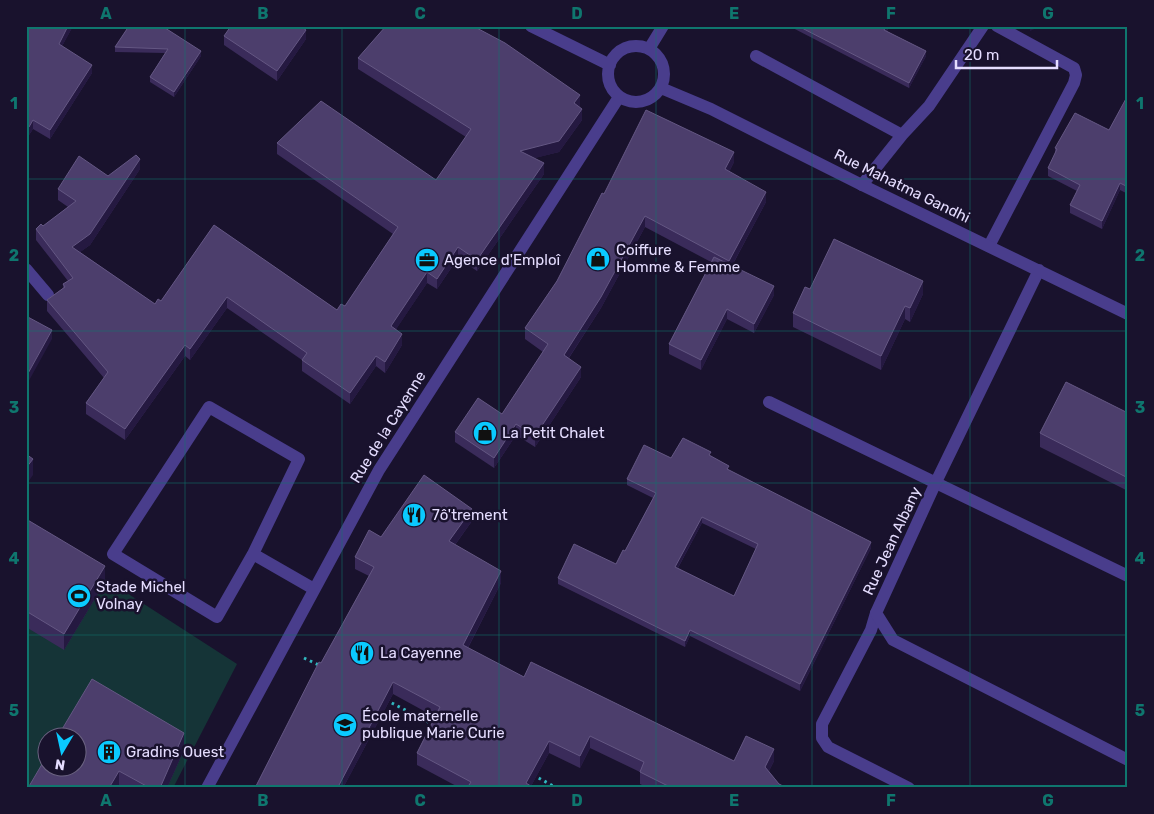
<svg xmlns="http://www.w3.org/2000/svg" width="1154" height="814" font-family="Rubik,sans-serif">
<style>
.green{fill:#153437;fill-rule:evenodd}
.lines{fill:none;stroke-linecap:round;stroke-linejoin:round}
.path{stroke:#31b8bf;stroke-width:3;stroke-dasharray:2.5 4;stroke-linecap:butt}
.lane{stroke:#493d8c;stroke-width:12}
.street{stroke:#493d8c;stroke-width:12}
.wall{fill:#3a2b5a;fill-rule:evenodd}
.shaded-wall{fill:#251941}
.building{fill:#4c3e6c;stroke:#645783;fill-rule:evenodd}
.grid{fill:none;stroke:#0f766e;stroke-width:1;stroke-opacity:0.55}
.labels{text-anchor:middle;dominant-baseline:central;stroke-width:5;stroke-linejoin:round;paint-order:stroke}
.street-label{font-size:15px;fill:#e5ddff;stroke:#19122d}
.poi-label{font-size:15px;fill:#e5ddff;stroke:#19122d;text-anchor:start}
.neatline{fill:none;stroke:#0f766e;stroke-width:2}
.grid-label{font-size:16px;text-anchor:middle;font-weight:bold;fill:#0f766e}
</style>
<rect width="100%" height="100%" fill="#19122d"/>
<path class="green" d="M26,528L237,664L173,788H26ZM48,736H78V766H48Z"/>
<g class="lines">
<path class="path" d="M304,658L321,666
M386,700L434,725
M533,775L557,788"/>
<path class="lane" d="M756,56L902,135
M862,185L902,135L929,106L983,26
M989,246L1074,83L1076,75L1074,68L997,26
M26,269L48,295
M769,402L1128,576
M253,554L217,617L113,554L209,407L299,459L253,554L314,589
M876,613L871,630L822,724V738L828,747L909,788"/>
<path class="street" d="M531,26L610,65
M608 74a28 28 0 1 1 56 0a28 28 0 1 1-56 0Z
M649,49L663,26
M661,88L711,109L862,185L1128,314
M1039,270L936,482L876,613L893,640L1128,760
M207,788L379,470L619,97"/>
</g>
<path class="wall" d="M26,26H73L62,46L92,73L50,139L33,129L29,135L26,133Z
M129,26L201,56L174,97L150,82V77L165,53L115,52V47Z
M789,26H889L887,31L926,56L909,88Z
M224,36L306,39L277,81L224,45Z
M358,58L580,106L579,107L582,120L559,152L534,158L544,174L477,271L458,258L437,289L427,283L396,329L402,345L385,373L376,366L350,404L302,371V360L227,308L190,360L185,356L125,440L86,414V403L104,378L47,311V300L63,288V284L68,281L36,240V229L43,226L68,207L58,200V189L108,176L140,169L90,245L80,252L155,304L161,301L214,225L337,310L345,306L393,234L277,154V143L436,180L466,137L358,69Z
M1128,95V194L1120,190L1102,229L1070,213V205L1077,191L1048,176V168L1055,154V148L1109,130Z
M734,162L729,172L766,202L732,266L774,295L754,333L727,319L701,370L669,354V344L711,262L645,227L601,308L569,358L581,377L535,447L516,435L494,468L455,442V432L502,414L543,352L525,339V328L557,281L604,194Z
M810,289L923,294L910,322L905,319L881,370L793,327V313Z
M1128,413V491L1040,447V433Z
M711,456L729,470L871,548L800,691L690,636L685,647L558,584V578L616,564L625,551L653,498L627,485V479L671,458ZM702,523L756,549L734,596L678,568Z
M26,519L105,582L64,650L26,627Z
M472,521L455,545L501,583L468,648L524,677L734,761H774L769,771L779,784L787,788H648L640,784V772L590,748L580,768L549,753L531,786L534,788H460L417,765V753L435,717L393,694L343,788H255L369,576L355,569V557L381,537Z
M184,750L167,788H28Z"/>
<path class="shaded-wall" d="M68,26H73L59,52V44Z
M886,26H889L884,35V30Z
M1030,26H1041L1030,31Z
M306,30V39L277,81V71Z
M201,51V56L174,97V92Z
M926,51V56L909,88V83Z
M92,65V73L50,139V130Z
M580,95V106L574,114V103Z
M582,109V120L559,152L520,162V151Z
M33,120V129L29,135V127Z
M734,152V162L725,180V169Z
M140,159V169L90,245L72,258V247Z
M544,163V174L477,271V260Z
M1120,183V190L1102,229V221Z
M766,192V202L729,271V261Z
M645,216V227L601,308L564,365V355Z
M458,247V258L437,289V279Z
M427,272V283L391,337V326Z
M923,281V294L910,322V308Z
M774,286V295L754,333V324Z
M227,297V308L190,360V349Z
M905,306V319L881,370V356Z
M727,309V319L701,370V360Z
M52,330V339L26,386V377Z
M402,334V345L385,373V362Z
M185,345V356L125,440V429Z
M376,356V366L350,404V393Z
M581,367V377L535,447V436Z
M516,424V435L494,468V458Z
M33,459V475L26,485V468Z
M472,509V521L449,553V541Z
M702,517V523L675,573V567Z
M871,542V548L800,691V684Z
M105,566V582L64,650V634Z
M501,571V583L463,657V645Z
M690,630V636L685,647V641Z
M393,682V694L343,788H338Z
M184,733V750L167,788H160Z
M590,736V748L580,768V756Z
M549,741V753L530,788L526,783Z
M774,749V761L765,779V767Z
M119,771V788H109Z"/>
<path class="building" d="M26,26H68L59,44L92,65L50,130L33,120L29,127L26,125Z
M129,26H162L201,51L174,92L150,77L168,49L115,47Z
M231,26H300L306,30L277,71L224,36Z
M386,26H473L505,43L580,95L574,103L582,109L559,141L520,151L544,163L477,260L458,247L437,279L427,272L391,326L402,334L385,362L376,356L350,393L302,360L307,353L227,297L190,349L185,345L125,429L86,403L108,372L47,300L65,287L63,284L73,278L36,229L41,224L43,226L76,201L58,189L79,156L108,176L136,155L140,159L90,234L72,247L155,304L158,299L161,301L214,225L337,310L341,304L345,306L398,227L277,143L321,101L436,180L471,129L358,58Z
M798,26H886L884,30L926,51L909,83Z
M1128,95V187L1120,183L1102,221L1070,205L1080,185L1048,168L1057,149L1055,148L1075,113L1109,130Z
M646,110L734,152L725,169L766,192L729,261L645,216L601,297L564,355L581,367L535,436L516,424L494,458L455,432L478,398L502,414L548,344L525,328L557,281L602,193L604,194Z
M834,239L923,281L910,308L905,306L881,356L793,313L805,287L810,289Z
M714,257L774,286L754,324L727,309L701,360L669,344Z
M26,316L52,330L26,377Z
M1066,382L1128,413V478L1040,433Z
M683,438L711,452L709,455L729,466L727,469L871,542L800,684L690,630L685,641L558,578L574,544L616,564L623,550L625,551L656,493L627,479L644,445L671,458ZM702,517L758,544L734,596L675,567Z
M26,454L33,459L26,468Z
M424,475L472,509L449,541L501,571L463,645L524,677L531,662L734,761L746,736L774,749L765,767L779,784L787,788H672L640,772L644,762L590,736L580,756L549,741L526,783L534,788H467L471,782L417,753L440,707L393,682L338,787L339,788H255L319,662L321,663L374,567L355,557L369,530L381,537Z
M26,519L105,566L64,634L26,611Z
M92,679L184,733L160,788H150L119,771L109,788H28L48,754V766H78V736H58Z"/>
<path class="grid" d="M185,26V788M342,26V788M499,26V788M656,26V788M812,26V788M970,26V788M26,179H1128M26,331H1128M26,483H1128M26,635H1128"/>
<defs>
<g id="shop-disc" transform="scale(1.25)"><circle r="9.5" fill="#0acaff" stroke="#19122d"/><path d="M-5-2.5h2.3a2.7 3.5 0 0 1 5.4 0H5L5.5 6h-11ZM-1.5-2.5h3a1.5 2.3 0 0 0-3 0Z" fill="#111"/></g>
<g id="office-disc" transform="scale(1.25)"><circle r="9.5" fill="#0acaff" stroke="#19122d"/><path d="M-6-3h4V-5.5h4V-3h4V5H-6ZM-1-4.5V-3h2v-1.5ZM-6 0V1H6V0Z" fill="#111"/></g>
<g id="restaurant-disc" transform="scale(1.25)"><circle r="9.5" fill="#0acaff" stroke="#19122d"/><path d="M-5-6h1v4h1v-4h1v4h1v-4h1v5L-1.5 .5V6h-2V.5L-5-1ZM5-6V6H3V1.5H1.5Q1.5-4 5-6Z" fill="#111"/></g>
<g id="stadium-disc" transform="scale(1.25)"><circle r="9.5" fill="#0acaff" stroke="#19122d"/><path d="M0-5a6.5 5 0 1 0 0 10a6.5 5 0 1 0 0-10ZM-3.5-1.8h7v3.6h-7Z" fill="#111"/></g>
<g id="school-disc" transform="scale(1.25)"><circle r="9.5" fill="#0acaff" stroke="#19122d"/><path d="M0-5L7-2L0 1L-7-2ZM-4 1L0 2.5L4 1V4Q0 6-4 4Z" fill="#111"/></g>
<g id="building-disc" transform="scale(1.25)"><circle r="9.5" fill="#0acaff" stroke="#19122d"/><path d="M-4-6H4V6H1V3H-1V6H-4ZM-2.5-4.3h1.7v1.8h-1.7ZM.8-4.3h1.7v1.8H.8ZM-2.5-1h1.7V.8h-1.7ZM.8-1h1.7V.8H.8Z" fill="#111"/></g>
</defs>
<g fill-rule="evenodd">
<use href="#shop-disc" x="598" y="259"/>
<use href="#office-disc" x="427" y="260"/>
<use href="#shop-disc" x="485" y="433"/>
<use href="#restaurant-disc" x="414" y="515"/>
<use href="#stadium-disc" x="79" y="596"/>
<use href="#restaurant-disc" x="362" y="653"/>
<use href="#school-disc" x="345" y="725"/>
<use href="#building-disc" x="109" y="752"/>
</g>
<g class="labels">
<g class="street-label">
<text transform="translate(902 186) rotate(26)">Rue Mahatma Gandhi</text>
<text transform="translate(388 427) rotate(-58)">Rue de la Cayenne</text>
<text transform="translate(892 541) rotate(-65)">Rue Jean Albany</text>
</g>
<g class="poi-label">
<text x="616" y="250">Coiffure<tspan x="616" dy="17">Homme &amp; Femme</tspan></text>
<text x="444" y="260">Agence d'Emploî</text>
<text x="502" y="433">La Petit Chalet</text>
<text x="432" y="515">7ô'trement</text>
<text x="96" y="587">Stade Michel<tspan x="96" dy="17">Volnay</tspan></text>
<text x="380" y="653">La Cayenne</text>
<text x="362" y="716">École maternelle<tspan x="362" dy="17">publique Marie Curie</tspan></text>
<text x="126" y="752">Gradins Ouest</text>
</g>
</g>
<rect width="1154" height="814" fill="none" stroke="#19122d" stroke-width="55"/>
<g transform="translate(62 752) rotate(189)"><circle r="24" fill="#19122d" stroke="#6b6381"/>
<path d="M0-4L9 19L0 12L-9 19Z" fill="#0acaff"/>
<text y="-8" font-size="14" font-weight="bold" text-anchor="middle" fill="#e5ddff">N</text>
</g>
<path d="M956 60v8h101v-8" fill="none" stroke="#e5ddff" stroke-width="2.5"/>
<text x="964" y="60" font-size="15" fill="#e5ddff" stroke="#19122d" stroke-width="4" paint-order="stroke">20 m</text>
<rect x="28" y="28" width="1098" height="758" class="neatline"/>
<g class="grid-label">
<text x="106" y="19">A</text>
<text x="263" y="19">B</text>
<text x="420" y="19">C</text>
<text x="577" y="19">D</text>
<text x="734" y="19">E</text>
<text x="891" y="19">F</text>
<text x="1048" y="19">G</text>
<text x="14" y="109">1</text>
<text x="1140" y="109">1</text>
<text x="14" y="261">2</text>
<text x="1140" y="261">2</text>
<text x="14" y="413">3</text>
<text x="1140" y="413">3</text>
<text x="14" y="564">4</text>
<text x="1140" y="564">4</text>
<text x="14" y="716">5</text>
<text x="1140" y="716">5</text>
<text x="106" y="806">A</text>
<text x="263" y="806">B</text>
<text x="420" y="806">C</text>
<text x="577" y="806">D</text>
<text x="734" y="806">E</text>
<text x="891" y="806">F</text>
<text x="1048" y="806">G</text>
</g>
</svg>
